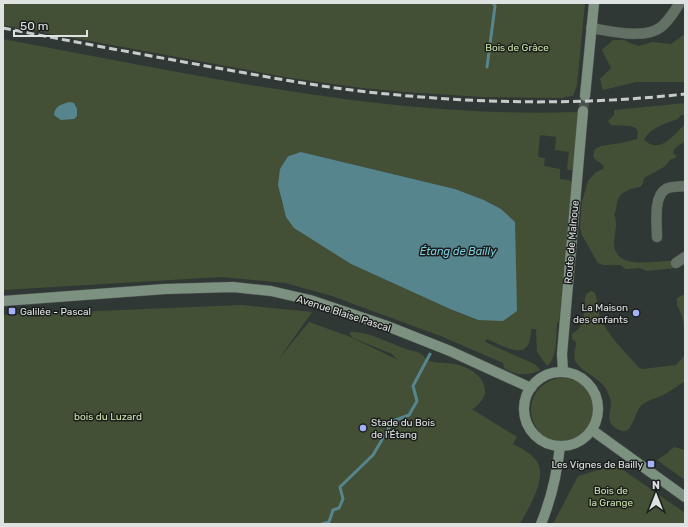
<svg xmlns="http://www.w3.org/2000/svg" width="688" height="527" font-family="Rubik,sans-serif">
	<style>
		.green { fill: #445035; fill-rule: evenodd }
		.water { fill: #57858e }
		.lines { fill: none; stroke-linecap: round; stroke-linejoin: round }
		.stream { stroke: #57858e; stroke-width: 3 }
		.secondary-tunnel { stroke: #4a524f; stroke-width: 10; stroke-dasharray: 10 5; stroke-linecap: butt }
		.street-casing { stroke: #4f5754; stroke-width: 11 }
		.secondary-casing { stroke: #4f5754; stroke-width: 11 }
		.street { stroke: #637165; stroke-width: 10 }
		.secondary { stroke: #7c917f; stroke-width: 10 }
		.rail { stroke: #c7ccca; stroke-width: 3; stroke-dasharray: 8 4; stroke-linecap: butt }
		.poi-dot { fill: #a3b2fd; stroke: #1b1e1d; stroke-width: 1.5 }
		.labels { text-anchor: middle; stroke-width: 3; stroke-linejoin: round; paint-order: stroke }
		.park-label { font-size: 10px; fill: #c8e3a9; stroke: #1b1e1d }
		.street-label { font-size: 10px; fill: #dee3e1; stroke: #1b1e1d }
		.poi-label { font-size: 10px; fill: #dee3e1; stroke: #1b1e1d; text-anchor: end }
		.water-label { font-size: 11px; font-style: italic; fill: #7ccddd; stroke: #1b1e1d }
	</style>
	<rect width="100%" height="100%" fill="#303835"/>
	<g class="green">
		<path d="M3,3H585L577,85L573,96L564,97V98L483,97L404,92L362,88L291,78L3,25Z"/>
		<path d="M685,34V82H636L603,90L600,79L611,68L602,50L613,40H624L632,44L639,46L652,42L671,44Z"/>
		<path d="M3,39C193,74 384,119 579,112L574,168L572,170H568L567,168L569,152L555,150L556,137L540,135L538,157L545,158L544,166L560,169V179L568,180L572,182L559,322H557C556,335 558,357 547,366L537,352L536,329H531C531,364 506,347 487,339L485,342L532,363L536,365L540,370C527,377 516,375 504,368L503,363L443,337L332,296L285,283L221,277L3,290ZM301,152L455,189L484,200L501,209L477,320L450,309L351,264L283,206L281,200L280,169Z"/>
		<path d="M685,103V115H681L678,119C667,123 649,128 644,140C661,155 674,134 685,124V141L674,149L673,154L676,155V158L671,159L664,167L644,178L643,184L640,187C632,188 619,192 617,202C616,207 617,209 614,214C618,224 615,231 614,241C613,272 653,260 672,261L677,265L676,268L647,271L640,268L626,269L620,265H604L598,263L582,235L580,228L582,202L588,181L595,173L604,168L603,165L595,159L593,156L595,149L601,146L621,143L637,139L638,132L636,128L630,126L611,125L608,121L614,115V110Z"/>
		<path d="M591,291L595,293C598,301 597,309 600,317C609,338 625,351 639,368L643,369L676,365L685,355V381C677,386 669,392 661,396C654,399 644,401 640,407C636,412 632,429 626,431C621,432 615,428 612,425C607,418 611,411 611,404C611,399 608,393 606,389C599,377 578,370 575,360C573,354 576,348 576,342L572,339V334C589,324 582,310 586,294Z"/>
		<path d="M683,295H685V334L682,316L677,305V298Z"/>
		<path d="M241,305L312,312L278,360L309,322L348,336L398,360L392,354L353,338L350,334L351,332C371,332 388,343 406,349C411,351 418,351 421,354C425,356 425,360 430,361C439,364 449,362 458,365C471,368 486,378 485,393C484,399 477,407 472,409L517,437L513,444C520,448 529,452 534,458C551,474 528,508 520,524H3V315Z"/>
		<circle cx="563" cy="410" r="32"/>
		<path d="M674,447L685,450V480L657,460L669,452V451Z"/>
		<path d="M616,465L685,513V524H553L578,476Z"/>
	</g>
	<g class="water">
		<path d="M69,102L74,103L77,109V116L74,119L61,120L54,115C55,106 60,105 69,102Z"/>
		<path d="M301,152L455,189L484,200L501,209L515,222L517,311L503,321L478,320L450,309L351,264L294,228L286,217L278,185L280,169L287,158L289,156Z"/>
	</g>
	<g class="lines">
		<g class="stream">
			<path d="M487,67L495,6L493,3"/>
			<path d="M322,524L329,522L333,510L339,508L343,499L340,487L373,455L393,421L409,415L417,401L413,386L430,354"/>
		</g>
		<path class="secondary-tunnel" d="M583,111L585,96"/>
		<g class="street-casing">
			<g id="street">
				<path d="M591,28C610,31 645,40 661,27C669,21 674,11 680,3"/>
				<path d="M657,237C657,224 653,196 666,189C671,186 679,187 685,186"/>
				<path d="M676,263L685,257"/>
			</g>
		</g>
		<g class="secondary-casing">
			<g id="secondary">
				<path d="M585,96L594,3"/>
				<path d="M3,301L165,289L233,287L271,291L310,300L387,326L450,351L531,388"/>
				<path d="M563,372L562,354L583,111"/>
				<circle cx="561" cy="409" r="37"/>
				<path d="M592,430L685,497"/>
				<path d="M541,524C552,497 557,475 560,446"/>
			</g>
		</g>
		<use href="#street" class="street"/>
		<use href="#secondary" class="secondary"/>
		<path class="rail" d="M3,28C74,42 146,55 217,68C274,78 331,89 388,94C488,104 585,105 685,94"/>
	</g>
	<g class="poi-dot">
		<rect x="8" y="307" width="8" height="8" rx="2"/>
		<circle cx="636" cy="313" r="4"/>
		<circle cx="363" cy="428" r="4"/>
		<rect x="647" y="460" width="8" height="8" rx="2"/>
	</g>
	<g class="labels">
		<g class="park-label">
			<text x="517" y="51">Bois de Grâce</text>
			<text x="108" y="420">bois du Luzard</text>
			<text x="611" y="494">Bois de<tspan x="611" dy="12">la Grange</tspan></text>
		</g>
		<g class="street-label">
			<text transform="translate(571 242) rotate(-85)" y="4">Route de Malnoue</text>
			<text transform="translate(344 313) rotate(18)" y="4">Avenue Blaise Pascal</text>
		</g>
		<g class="poi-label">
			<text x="628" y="311">La Maison<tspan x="628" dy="12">des enfants</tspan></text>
			<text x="20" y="315" text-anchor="start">Galilée - Pascal</text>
			<text x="371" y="426" text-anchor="start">Stade du Bois<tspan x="371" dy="12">de l'Étang</tspan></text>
			<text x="643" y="468">Les Vignes de Bailly</text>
		</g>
		<g class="water-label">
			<text x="458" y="255">Étang de Bailly</text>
		</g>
	</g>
	<rect width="688" height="527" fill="none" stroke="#dee3e1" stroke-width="8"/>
	<g transform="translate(656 495)" stroke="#1b1e1d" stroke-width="3" paint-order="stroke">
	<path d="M0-3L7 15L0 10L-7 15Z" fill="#dee3e1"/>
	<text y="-6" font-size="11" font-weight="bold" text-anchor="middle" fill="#dee3e1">N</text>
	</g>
	<path d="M14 30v6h73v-6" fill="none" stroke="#dee3e1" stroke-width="2"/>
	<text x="20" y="30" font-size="12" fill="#dee3e1" stroke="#1b1e1d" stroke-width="3" paint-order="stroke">50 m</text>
</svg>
